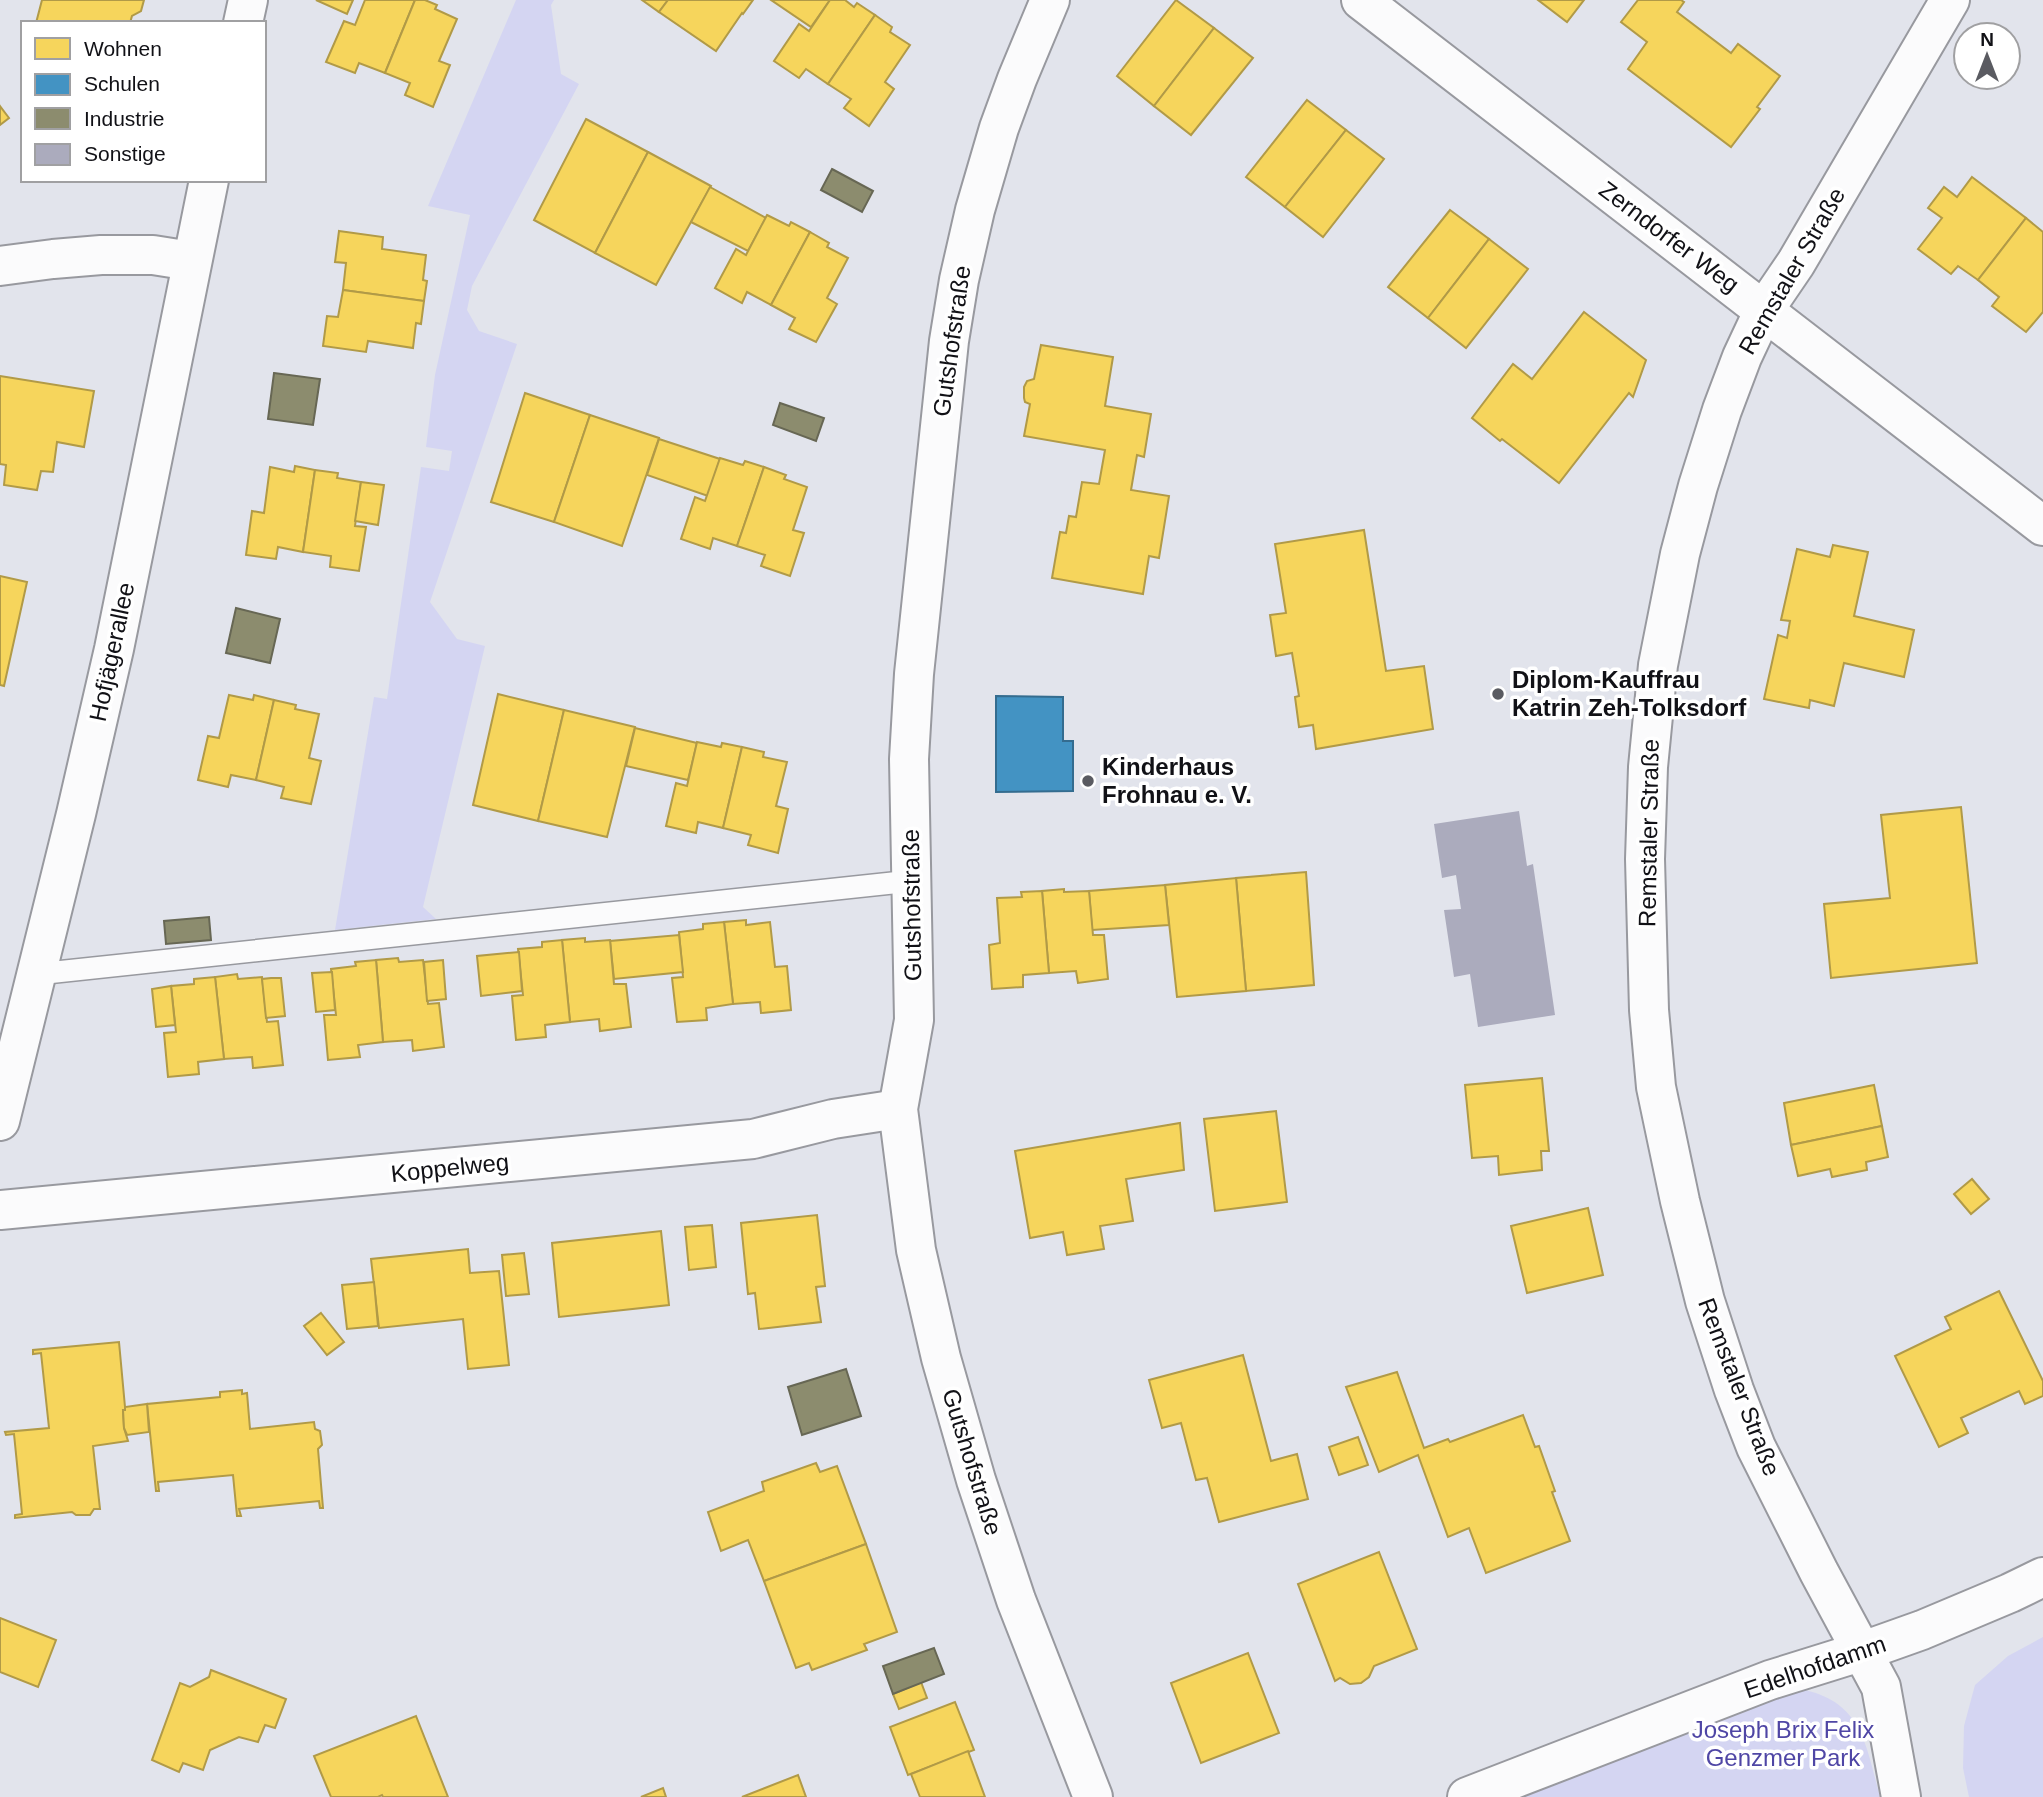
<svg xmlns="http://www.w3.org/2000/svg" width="2043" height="1797" font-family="Arial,sans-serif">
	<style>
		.green { fill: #d4d5f2 }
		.homes { fill: #f6d55c; stroke: #b19a47; stroke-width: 2 }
		.schools { fill: #4393c3; stroke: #346c8f; stroke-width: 2 }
		.industry { fill: #8c8c6e; stroke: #676754; stroke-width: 2 }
		.building { fill: #ababbd }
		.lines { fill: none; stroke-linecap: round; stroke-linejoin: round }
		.lane-casing { stroke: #98999f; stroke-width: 24 }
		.street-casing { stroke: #98999f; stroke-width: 42 }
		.lane { stroke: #fbfbfc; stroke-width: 21 }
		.street { stroke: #fbfbfc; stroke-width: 38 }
		.poi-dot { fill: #5a5b61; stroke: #fff; stroke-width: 2.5 }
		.labels { text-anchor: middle; stroke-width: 7; stroke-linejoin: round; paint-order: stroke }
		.street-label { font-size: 24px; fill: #111116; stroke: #fff }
		.poi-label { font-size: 24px; font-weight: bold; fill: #111116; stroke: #fff; text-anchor: start }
		.park-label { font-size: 24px; fill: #4f46a5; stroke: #fff }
	</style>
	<rect width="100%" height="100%" fill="#e2e4ec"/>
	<g class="green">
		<path d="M516,0H554L551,5L561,74L579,84L472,286L467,310L479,331L517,344L430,602L457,639L485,646L423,907L436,919L335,930L374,697L387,699L421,467L449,471L452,451L426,447L435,375L470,215L428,206Z"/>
		<path d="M2043,1637V1797H1969L1963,1768L1964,1726L1975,1685L2008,1656Z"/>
		<path d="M1796,1688C1862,1700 1865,1741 1880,1797H1495Z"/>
	</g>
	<g class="homes">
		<path d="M42,0H144L141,11L132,16L130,23H36Z"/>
		<path d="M316,0H353L347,14Z"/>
		<path d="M365,0H415L385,73L359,63L355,73L326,62L344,21L355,25Z"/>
		<path d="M415,0H425L437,5L435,9L457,19L439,61L450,65L433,107L405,95L410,83L385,73Z"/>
		<path d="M642,0H668L659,12Z"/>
		<path d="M668,0H753L743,14L742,13L716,51L659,12Z"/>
		<path d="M771,0H830L811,27Z"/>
		<path d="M830,0H845L854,7L857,3L875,15L828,84L806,69L799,78L774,61L799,24L809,31Z"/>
		<path d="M1176,0L1214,28L1154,106L1117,76Z"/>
		<path d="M1538,0H1584L1567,22Z"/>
		<path d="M1638,0H1681L1684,2L1677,12L1731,53L1738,44L1780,76L1757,107L1760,109L1731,147L1628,69L1647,42L1621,22Z"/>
		<path d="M875,15L892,27L890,32L910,45L885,82L894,89L869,126L844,108L851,99L828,84Z"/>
		<path d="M1214,28L1253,58L1191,135L1154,106Z"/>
		<path d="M1307,100L1346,130L1285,207L1246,177Z"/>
		<path d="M0,106L9,118L0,125Z"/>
		<path d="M586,119L648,152L595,253L534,220Z"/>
		<path d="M1346,130L1384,159L1323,237L1285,207Z"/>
		<path d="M648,152L711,186L656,285L595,253Z"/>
		<path d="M1972,177L2026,218L1978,280L1958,266L1951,274L1918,249L1942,218L1928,208L1944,187L1957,197Z"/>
		<path d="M710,187L766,218L748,251L691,222Z"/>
		<path d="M1450,210L1489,239L1428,318L1388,287Z"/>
		<path d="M767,215L789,226L791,222L810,232L771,305L747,292L742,303L715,288L736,249L746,255Z"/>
		<path d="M2026,218L2043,232V312L2026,332L1992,306L1999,297L1978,280Z"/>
		<path d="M339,231L383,237L382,249L426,255L423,280L427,281L424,301L343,290L346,263L335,262Z"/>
		<path d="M810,232L829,243L827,247L848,258L827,298L837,304L816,342L789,329L795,318L771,305Z"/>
		<path d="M1489,239L1528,269L1466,348L1428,318Z"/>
		<path d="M343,290L424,301L421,324L416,323L413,348L368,341L366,352L323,346L327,316L338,317Z"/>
		<path d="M1584,312L1646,360L1633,397L1629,393L1559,483L1502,439L1500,441L1472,418L1513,364L1532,379Z"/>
		<path d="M1041,345L1113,357L1105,406L1151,414L1144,457L1137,455L1131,490L1169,496L1159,558L1149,556L1143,594L1052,578L1060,532L1066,533L1069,516L1076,517L1082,482L1099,484L1105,450L1024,436L1030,404L1025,402L1024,398V387L1027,381L1034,379Z"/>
		<path d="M0,376L94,391L84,447L57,442L53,472L41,471L37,490L4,485L6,465L0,464Z"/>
		<path d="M525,393L590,415L554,522L491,502Z"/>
		<path d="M590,415L659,438L622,546L554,522Z"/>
		<path d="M659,439L720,459L708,496L647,475Z"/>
		<path d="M720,458L743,465L745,461L764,467L737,546L713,538L710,549L681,539L695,497L705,501Z"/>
		<path d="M295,466L315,470L303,552L278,547L276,559L246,555L252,511L264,513L270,467L294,472Z"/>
		<path d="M764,467L786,475L784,479L807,487L793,530L804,533L790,576L761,566L765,555L737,546Z"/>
		<path d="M315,470L338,473L337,478L361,482L355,526L366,527L359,571L330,567L331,556L303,552Z"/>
		<path d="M361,482L384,485L378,525L355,521Z"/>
		<path d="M1364,530L1386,671L1424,666L1433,729L1316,749L1313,725L1299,727L1295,697L1299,696L1292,653L1276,656L1270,615L1286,613L1275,544Z"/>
		<path d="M1833,545L1868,552L1854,616L1914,630L1904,677L1844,663L1834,706L1810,700L1809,708L1764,699L1778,635L1787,638L1790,621L1781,620L1797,549L1830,557Z"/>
		<path d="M0,576L27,582L4,686L0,685Z"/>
		<path d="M498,694L564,710L538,821L473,805Z"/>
		<path d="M229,695L253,700L254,695L274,700L256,780L231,775L228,787L198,780L208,736L219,738Z"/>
		<path d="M274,700L296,705L295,709L319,714L309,758L321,761L311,804L281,798L284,787L256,780Z"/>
		<path d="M564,710L635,727L607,837L538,821Z"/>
		<path d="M635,728L697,743L688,780L626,766Z"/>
		<path d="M697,742L721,747L722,743L742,747L723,828L698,822L696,833L666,826L676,783L687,786Z"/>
		<path d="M742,747L764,752L763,757L787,762L776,806L788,809L778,853L748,845L751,835L723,828Z"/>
		<path d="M1961,807L1977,963L1831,978L1824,904L1890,898L1881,815Z"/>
		<path d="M1306,872L1314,985L1246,991L1236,878Z"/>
		<path d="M1236,878L1246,991L1177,997L1165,885Z"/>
		<path d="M1165,885L1169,925L1092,930L1089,891Z"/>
		<path d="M1064,889V892L1089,891L1093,935H1104L1108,979L1078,983L1076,971L1049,973L1042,891Z"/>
		<path d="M1042,891L1049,973L1023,975V987L992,989L989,945L1000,943L997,898L1022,897L1021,892Z"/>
		<path d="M746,920V925L770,922L775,967L787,966L791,1010L761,1013L760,1002L733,1004L724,922Z"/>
		<path d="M724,922L733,1004L706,1008L707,1020L677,1022L672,978L683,977L679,932L703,929V924Z"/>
		<path d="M679,935L683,972L614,979L610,941Z"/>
		<path d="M585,938V942L610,940L614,984H626L631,1027L600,1031L599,1019L570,1022L562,940Z"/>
		<path d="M562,940L570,1022L545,1025L546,1037L516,1040L512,996L523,995L518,949L542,947V942Z"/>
		<path d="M519,952L522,991L481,996L477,956Z"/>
		<path d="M398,958L399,962L423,960L428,1004L439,1003L444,1047L413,1051L412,1040L383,1042L376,960Z"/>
		<path d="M376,960L383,1042L358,1045L360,1057L328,1060L324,1015H336L331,969L356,966L355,962Z"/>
		<path d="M443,960L446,999L427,1001L424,962Z"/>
		<path d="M332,972L335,1010L316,1012L312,973Z"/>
		<path d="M237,974L238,979L262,977L267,1022L278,1021L283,1065L253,1068L252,1057L224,1059L215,977Z"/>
		<path d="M215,977L224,1059L198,1062L199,1074L168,1077L164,1033L176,1032L171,986L194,984V979Z"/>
		<path d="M271,978H281L285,1016L266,1018L262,979Z"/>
		<path d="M171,986L175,1025L156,1027L152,989Z"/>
		<path d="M1542,1078L1549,1151H1541L1542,1170L1499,1175L1498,1156L1472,1158L1465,1085Z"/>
		<path d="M1874,1085L1882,1126L1791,1145L1784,1103Z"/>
		<path d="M1276,1111L1287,1202L1215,1211L1204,1119Z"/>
		<path d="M1180,1123L1184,1170L1126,1179L1133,1221L1100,1226L1104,1249L1067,1255L1063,1232L1030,1238L1015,1151Z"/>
		<path d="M1882,1126L1888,1157L1866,1162L1867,1170L1832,1177L1830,1169L1798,1176L1791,1145Z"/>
		<path d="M1972,1179L1989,1199L1971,1214L1954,1194Z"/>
		<path d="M1588,1208L1603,1275L1527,1293L1511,1226Z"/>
		<path d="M817,1215L825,1286L816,1287L821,1322L759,1329L755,1293L748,1294L741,1223Z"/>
		<path d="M712,1225L716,1267L689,1270L685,1227Z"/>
		<path d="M661,1231L669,1305L559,1317L552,1243Z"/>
		<path d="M468,1249L470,1273L499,1271L509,1365L468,1369L463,1319L379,1328L371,1259Z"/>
		<path d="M524,1253L529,1294L506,1296L502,1255Z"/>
		<path d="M374,1282L378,1326L347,1329L342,1285Z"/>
		<path d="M1999,1291L2043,1381V1396L2025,1404L2019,1391L1961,1418L1968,1433L1939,1447L1895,1356L1951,1329L1945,1317Z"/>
		<path d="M321,1313L344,1342L327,1355L304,1326Z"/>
		<path d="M119,1342L125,1407V1410H123L124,1428L128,1441L93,1446L100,1509H94L90,1515H76L72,1512L15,1518V1515L22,1514L14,1434L6,1435L5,1432L49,1428L41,1353L33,1354V1350Z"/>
		<path d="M1243,1355L1271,1461L1297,1454L1308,1499L1219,1522L1207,1478L1196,1480L1181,1423L1162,1428L1149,1380Z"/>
		<path d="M1397,1372L1424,1448L1448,1439L1450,1442L1523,1415L1535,1447L1539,1446L1555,1491L1552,1492L1570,1541L1486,1573L1469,1528L1448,1537L1418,1455L1379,1472L1346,1387Z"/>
		<path d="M242,1390V1394L247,1393L250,1429L314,1422L315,1429L320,1431L322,1445L318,1449L323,1508H320L319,1501L239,1509L241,1516H237L233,1475L158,1482L159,1491H156L147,1404L220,1397V1392Z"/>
		<path d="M147,1404L149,1432L127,1435L124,1428L123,1410H125V1407Z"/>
		<path d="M1358,1437L1368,1465L1339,1475L1329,1447Z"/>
		<path d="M816,1463L820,1472L837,1466L866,1544L764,1581L748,1540L721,1551L708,1512L764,1491L762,1482Z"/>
		<path d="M866,1544L897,1632L864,1644L867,1650L812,1670L809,1663L796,1668L764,1581Z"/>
		<path d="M1379,1552L1417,1649L1374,1666L1369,1677L1361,1683L1350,1684L1340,1678L1335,1681L1298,1584Z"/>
		<path d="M0,1618L56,1640L38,1687L0,1672Z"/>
		<path d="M1248,1653L1279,1733L1201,1763L1171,1683Z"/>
		<path d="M211,1670L286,1699L275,1728L265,1725L258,1742L239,1737L210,1750L203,1770L183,1763L179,1772L152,1760L180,1683L190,1687L209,1677Z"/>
		<path d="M921,1682L927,1698L899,1709L893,1694Z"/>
		<path d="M955,1702L974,1750L908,1775L890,1727Z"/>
		<path d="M416,1716L448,1797H383L382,1795L378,1797H331L314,1756Z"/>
		<path d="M968,1751L985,1797H920L911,1774Z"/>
		<path d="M798,1775L806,1797H742Z"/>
		<path d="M663,1788L666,1797H641Z"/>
	</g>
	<path class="schools" d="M996,696L1063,697V741H1073V791L996,792Z"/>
	<g class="industry">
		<path d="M832,169L873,191L862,212L821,190Z"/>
		<path d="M274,373L320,379L313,425L268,419Z"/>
		<path d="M780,403L824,418L816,441L773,425Z"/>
		<path d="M236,608L280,619L270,663L226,653Z"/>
		<path d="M209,917L211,940L166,944L164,921Z"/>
		<path d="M846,1369L861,1416L802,1435L788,1387Z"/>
		<path d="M934,1648L944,1674L893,1694L883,1666Z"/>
	</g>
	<path class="building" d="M1519,811L1527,866L1533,864L1555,1015L1478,1027L1470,974L1454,977L1444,910L1461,909L1456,875L1442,878L1434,824Z"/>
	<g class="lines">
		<g class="lane-casing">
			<path id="lane" d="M37,974L911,881"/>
		</g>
		<g class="street-casing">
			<g id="street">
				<path d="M1050,0L1017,79L999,128L975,210L959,280L949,341L914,674L909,759L914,1020L898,1109L916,1250L941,1358L976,1480L1016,1600L1093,1797"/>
				<path d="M1361,0L2043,526"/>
				<path d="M243,23L248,0"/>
				<path d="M0,266L53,259L101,255H153L191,261"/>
				<path d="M0,1121L76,814L114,649L209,180"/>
				<path d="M0,1210L753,1139L833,1119L898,1109"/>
				<path d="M1467,1797L1770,1680L1863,1651L1922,1630L2010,1593L2043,1577"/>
				<path d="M1901,1797L1881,1687L1819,1572L1756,1447L1734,1390L1705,1301L1680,1201L1656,1087L1649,1010L1645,859L1648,767L1658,665L1680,554L1698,486L1722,410L1742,357L1764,310L1796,263L1950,0"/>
			</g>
		</g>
		<use href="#lane" class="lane"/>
		<use href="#street" class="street"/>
	</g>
	<g class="poi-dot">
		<circle cx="1498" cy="694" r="7"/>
		<circle cx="1088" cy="781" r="7"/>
	</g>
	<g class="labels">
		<g class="street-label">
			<text transform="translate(1669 237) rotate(37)" y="8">Zerndorfer Weg</text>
			<text transform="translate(1792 271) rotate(-60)" y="8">Remstaler Straße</text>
			<text transform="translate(952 341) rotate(-82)" y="8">Gutshofstraße</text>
			<text transform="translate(112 652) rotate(-78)" y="8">Hofjägerallee</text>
			<text transform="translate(1649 833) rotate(-89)" y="8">Remstaler Straße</text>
			<text transform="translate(912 905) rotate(-91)" y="8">Gutshofstraße</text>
			<text transform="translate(450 1168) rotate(-6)" y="8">Koppelweg</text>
			<text transform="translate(1739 1387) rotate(69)" y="8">Remstaler Straße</text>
			<text transform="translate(972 1462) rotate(73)" y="8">Gutshofstraße</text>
			<text transform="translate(1815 1667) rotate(-19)" y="8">Edelhofdamm</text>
		</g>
		<g class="poi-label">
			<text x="1512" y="688">Diplom-Kauffrau<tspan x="1512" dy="28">Katrin Zeh-Tolksdorf</tspan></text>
			<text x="1102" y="775">Kinderhaus<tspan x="1102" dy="28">Frohnau e. V.</tspan></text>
		</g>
		<g class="park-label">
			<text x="1783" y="1738">Joseph Brix Felix<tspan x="1783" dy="28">Genzmer Park</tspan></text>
		</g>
	</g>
	<rect x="21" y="21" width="245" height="161" fill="#ffffff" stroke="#a0a0a2" stroke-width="2"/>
	<rect x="35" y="38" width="35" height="21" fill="#f6d55c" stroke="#a0a0a2" stroke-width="2"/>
	<text x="84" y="56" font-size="21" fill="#111116">Wohnen</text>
	<rect x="35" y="74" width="35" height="21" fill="#4393c3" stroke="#a0a0a2" stroke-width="2"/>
	<text x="84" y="91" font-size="21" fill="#111116">Schulen</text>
	<rect x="35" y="108" width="35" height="21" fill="#8c8c6e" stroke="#a0a0a2" stroke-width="2"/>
	<text x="84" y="126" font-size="21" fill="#111116">Industrie</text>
	<rect x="35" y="144" width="35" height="21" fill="#ababbd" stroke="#a0a0a2" stroke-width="2"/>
	<text x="84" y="161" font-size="21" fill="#111116">Sonstige</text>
	<g transform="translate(1987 56)"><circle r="33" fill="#ffffff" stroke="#a0a0a2" stroke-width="2"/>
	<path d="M0-5L12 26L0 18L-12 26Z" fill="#5a5b61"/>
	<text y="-10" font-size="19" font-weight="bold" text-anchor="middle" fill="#111116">N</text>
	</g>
</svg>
